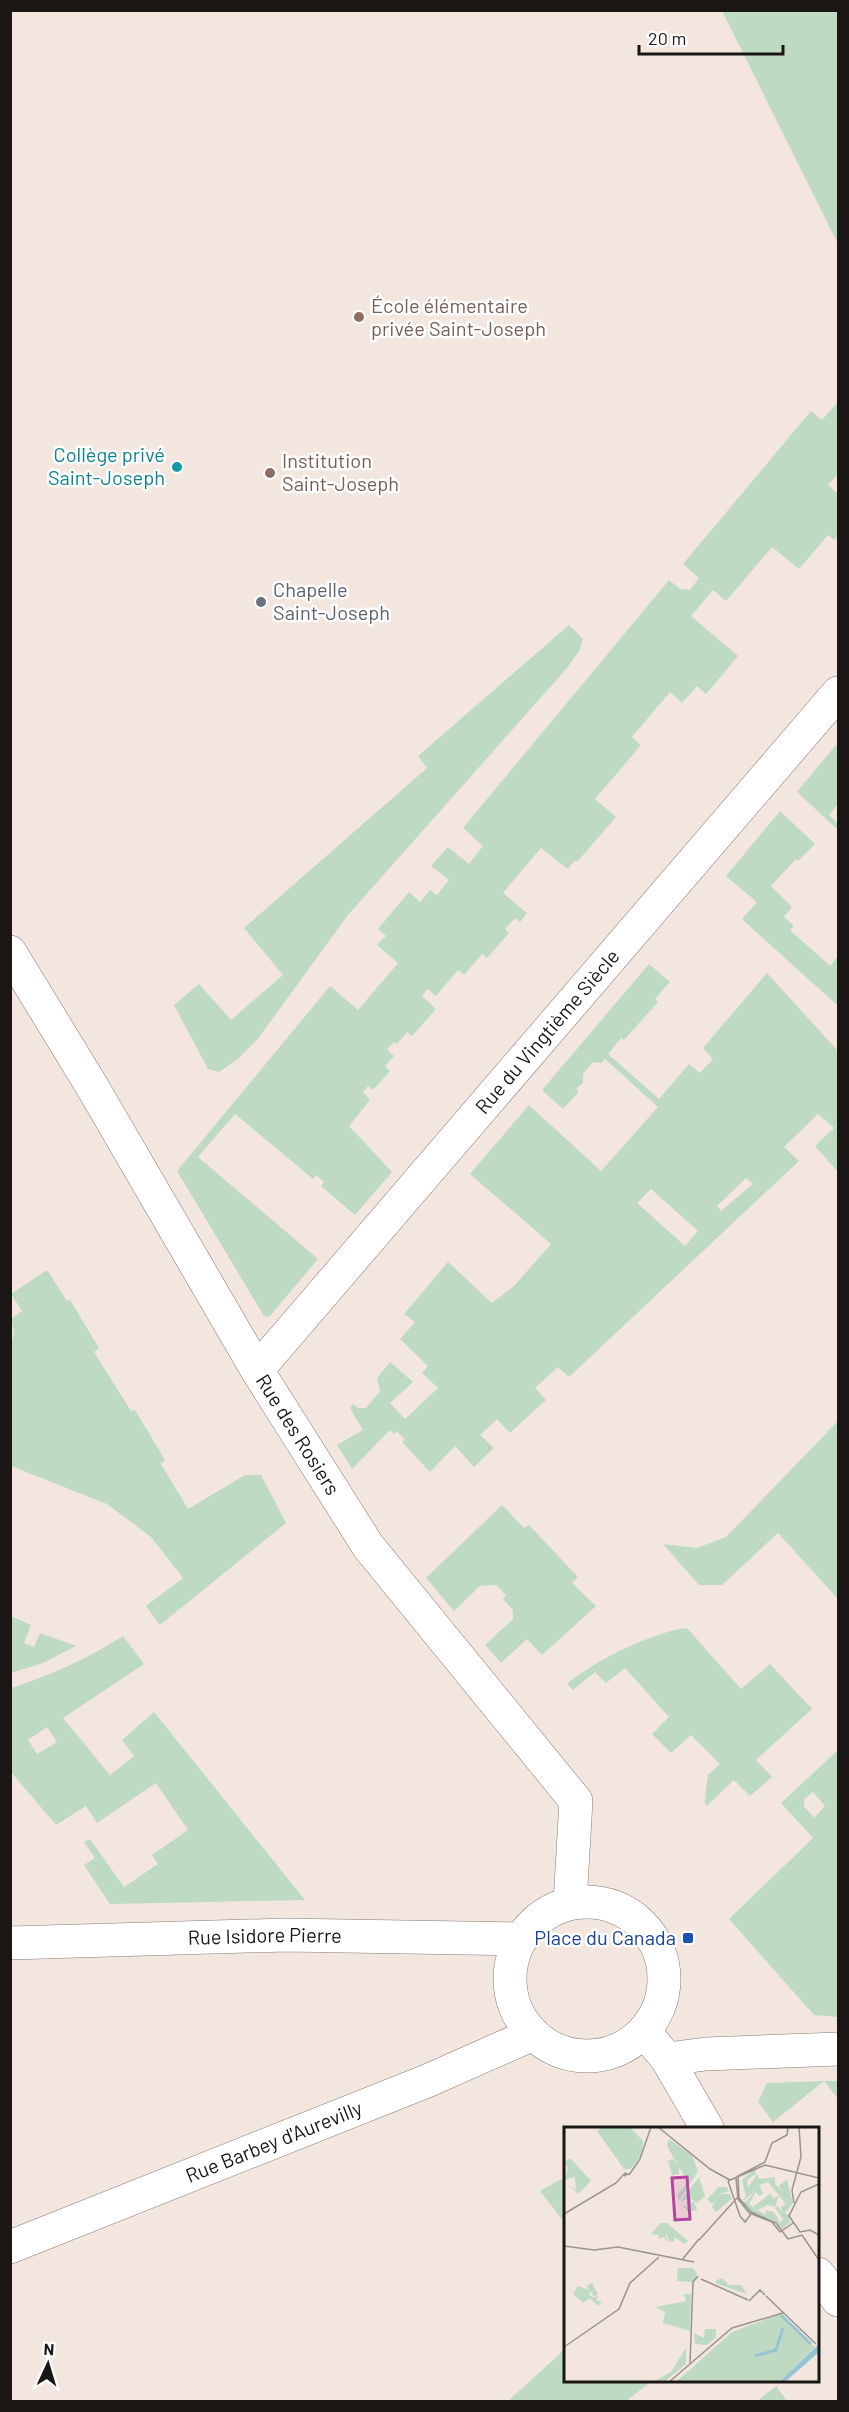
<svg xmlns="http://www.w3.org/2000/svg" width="849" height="2412" font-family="Barlow,sans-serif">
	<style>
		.green { fill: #bedac2; fill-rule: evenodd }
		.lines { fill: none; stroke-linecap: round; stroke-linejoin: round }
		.minor-casing { stroke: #857b75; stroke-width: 34 }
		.tertiary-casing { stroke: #857b75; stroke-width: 34 }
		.minor { stroke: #fff; stroke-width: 33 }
		.tertiary { stroke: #fff; stroke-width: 33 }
		.education-dot { fill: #8d6e63; stroke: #fff; stroke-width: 2 }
		.culture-dot { fill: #0f9aa8; stroke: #fff; stroke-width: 2 }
		.worship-dot { fill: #6b7280; stroke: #fff; stroke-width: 2 }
		.transit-dot { fill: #1a4fb4; stroke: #fff; stroke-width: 2 }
		.labels { text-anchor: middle; stroke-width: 5; stroke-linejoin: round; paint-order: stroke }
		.education-label { font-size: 20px; fill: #785e54; stroke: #fff; text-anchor: start }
		.culture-label { font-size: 20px; fill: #0d838f; stroke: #fff; text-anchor: end }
		.worship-label { font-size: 20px; fill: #5b616d; stroke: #fff; text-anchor: start }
		.street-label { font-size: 20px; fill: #191613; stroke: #fff }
		.transit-label { font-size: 20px; fill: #164399; stroke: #fff; text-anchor: end }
		.inset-river { fill: none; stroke: #97c4d3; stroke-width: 3 }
		.inset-road { fill: none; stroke: #9b938d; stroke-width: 1.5 }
		.view { fill: #b645a1; fill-opacity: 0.15; stroke: #b645a1; stroke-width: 3 }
		.inset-edge { fill: none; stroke: #191613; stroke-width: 3 }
	</style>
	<rect width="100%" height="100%" fill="#f2e6df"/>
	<g class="green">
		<path d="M722,11H838V245L837,242Z"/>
		<path d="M838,402V476L837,475L828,485L838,494V536L834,540L828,535L799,569L772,547L726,601L713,590L691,616L738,656L706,694L697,686L682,703L670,692L632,737L641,745L595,799L616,817L578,861H574L568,869L541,848L503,893L527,913L520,922L515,918L505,929L509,933L487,958L482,954L464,975L458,970L436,996L428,989L422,996L436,1009L412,1036L407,1032L397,1044L394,1042L387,1050L394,1056L385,1066L390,1071L373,1090L368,1086L363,1092L370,1100L349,1126L392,1172L355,1215L321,1186L324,1182L316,1175L313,1179L235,1114L198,1157L318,1259L269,1317L264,1316L177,1171L330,986L358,1010L398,963L377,945L386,936L378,929L409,892L420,902L430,890L437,895L449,880L431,866L448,847L469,864L483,846L463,828L669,580L680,589L690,590L699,578L683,564L811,411L822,420Z"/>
		<path d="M569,625L583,639L579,651L567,668L348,915L257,1040L238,1059L219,1072L208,1069L174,1005L199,984L231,1020L283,975L244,928L427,768L418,756Z"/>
		<path d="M836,745L838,747V804L829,815L838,824V830L797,792Z"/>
		<path d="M780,811L815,844L798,861L796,859L771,886L792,907L784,917L794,926L790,930L830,966L838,956V1006L742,919L757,902L726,876Z"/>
		<path d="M649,964L670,982L655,999L658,1002L624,1040L621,1038L608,1054L659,1099L689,1064L700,1073L713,1059L703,1048L767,973L838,1051V1172L815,1146L834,1128L818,1114L784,1147L799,1161L569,1377L558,1367L535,1388L546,1400L510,1433L497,1419L480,1435L494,1448L474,1467L455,1446L430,1472L402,1442L405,1440L397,1431L394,1434L390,1430L352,1469L337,1445L363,1430L350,1408L353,1404L358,1408H366L380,1391L377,1378L390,1362L413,1382L390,1403L405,1419L438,1388L422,1373L428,1366L400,1339L415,1322L404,1314L448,1262L492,1303L515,1285L551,1244L470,1174L529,1105L601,1171L658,1107L605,1059L601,1063L593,1062L583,1074V1083L577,1088L578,1093L563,1109L542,1090ZM746,1178L753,1184L721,1211L717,1206ZM651,1189L698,1231L685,1246L637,1203Z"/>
		<path d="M47,1270L67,1301L70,1300L99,1348L94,1352L131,1411L135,1410L165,1460L161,1464L188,1509L245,1475H261L286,1523L160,1625L146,1606L183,1578L151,1537L107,1504L11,1466L10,1348L14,1333L11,1319L22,1311L11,1294Z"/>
		<path d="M838,1421V1599L778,1533L722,1585H699L663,1544L697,1548L726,1537Z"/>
		<path d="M502,1505L524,1528L529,1525L578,1577L572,1583L596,1606L542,1655L527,1639L501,1663L485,1645L513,1619V1610L503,1599L506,1595L496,1585L480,1586L454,1611L426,1578Z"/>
		<path d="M11,1616L31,1625L24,1643L34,1647L40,1633L76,1646L43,1663L11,1673Z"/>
		<path d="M687,1628L741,1689L770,1664L812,1709L756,1760L772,1777L750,1796L734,1780L707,1806L704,1801L707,1798L705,1797L708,1775L720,1764L691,1735L671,1753L652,1734L669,1717L625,1668L606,1683L595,1672L573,1690L567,1684C594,1661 652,1632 687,1628Z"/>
		<path d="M123,1636L144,1664L63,1718L110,1775L134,1756L122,1740L154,1712L305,1900L110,1904L84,1865L95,1858L84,1842L90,1839L124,1887L158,1864L152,1855L188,1830L156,1783L97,1823L86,1806L56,1825L11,1772V1688C51,1675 87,1659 123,1636ZM47,1727L57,1742L37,1754L28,1740Z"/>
		<path d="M838,1750V2017L814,2015L729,1919L813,1838L781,1803ZM813,1792L825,1806L814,1818L804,1806V1799Z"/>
		<path d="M824,2081H838V2099L824,2081L773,2122L758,2102L767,2083Z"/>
		<path d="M565,2177V2223L540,2191Z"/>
		<path d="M565,2349L566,2380L652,2381L626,2401H508Z"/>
		<path d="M776,2386L787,2401H757Z"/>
	</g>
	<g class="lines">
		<g class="minor-casing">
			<g id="minor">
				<path id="s1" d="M257,1370L838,693"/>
				<path id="s2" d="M10,1943L285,1935L521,1939"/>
				<path d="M667,2059L706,2054L838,2049"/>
			</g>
		</g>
		<g class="tertiary-casing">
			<g id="tertiary">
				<path id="s3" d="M10,952L93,1088L257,1370L368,1546L576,1801L570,1903"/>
				<circle cx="587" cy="1979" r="77"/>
				<path d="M644,2031L667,2059L707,2128"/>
				<path id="s4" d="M10,2247L427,2081L533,2034"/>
				<path d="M818,2274L838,2300"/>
			</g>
		</g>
		<use href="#minor" class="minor"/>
		<use href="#tertiary" class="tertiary"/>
	</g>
	<g class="education-dot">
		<circle cx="359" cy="317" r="6"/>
		<circle cx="270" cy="473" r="6"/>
	</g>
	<circle class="culture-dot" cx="177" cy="467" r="6"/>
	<circle class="worship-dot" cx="261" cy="602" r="6"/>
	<rect class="transit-dot" x="682" y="1932" width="12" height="12" rx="3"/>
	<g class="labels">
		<g class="education-label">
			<text x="371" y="313">École élémentaire<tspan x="371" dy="23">privée Saint-Joseph</tspan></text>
			<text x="282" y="468">Institution<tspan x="282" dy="23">Saint-Joseph</tspan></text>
		</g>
		<g class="culture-label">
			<text x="165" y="462">Collège privé<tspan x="165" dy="23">Saint-Joseph</tspan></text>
		</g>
		<g class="worship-label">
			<text x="273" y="597">Chapelle<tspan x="273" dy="23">Saint-Joseph</tspan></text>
		</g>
		<g class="street-label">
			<text dy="7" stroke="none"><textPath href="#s1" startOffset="446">Rue du Vingtième Siècle</textPath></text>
			<text dy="7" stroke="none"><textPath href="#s3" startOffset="562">Rue des Rosiers</textPath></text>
			<text dy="7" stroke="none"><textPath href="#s2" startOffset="255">Rue Isidore Pierre</textPath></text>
			<text dy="7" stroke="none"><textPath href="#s4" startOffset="284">Rue Barbey d'Aurevilly</textPath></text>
		</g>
		<g class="transit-label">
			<text x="676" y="1945">Place du Canada</text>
		</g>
	</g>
	<g transform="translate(564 2127)">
		<rect width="255" height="255" fill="#f2e6df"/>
		<path d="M38,0H66L79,14L78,27L67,42H60L33,4ZM105,12L128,28L134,44L115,74L113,68L124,55L115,40V47L108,48L104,34L109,32L114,38L103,19ZM6,31L27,54L14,67L4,57L12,63L11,50L0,53L4,41L0,35ZM191,42L192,47L183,53L184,61L193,47L195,52L211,50V57L220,65L215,59L219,55L227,50L223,53L229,76L220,87H225L226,95L218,102L210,94L186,86L177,75L183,74L191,63L182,72L178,73L182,70L178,53ZM204,55L222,77L217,80L218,86L214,79L211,81L219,92L216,96L210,85L202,83V88L193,83L204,78L211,80L215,69L209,71L207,66L189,80L185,77L192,65L195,69L199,67L195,58ZM135,50L141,69L133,76L128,72L126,76L130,74L133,83L125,85L118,78L125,80L122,77L126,71L116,75ZM155,60H163L165,64L156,67H166L168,72L152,85L148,80L152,74L148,77L143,72ZM97,96H103L124,114L121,117L110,110L111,114L106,115L101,104L104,116L100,110L94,112L95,108L87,107ZM114,141H129L133,147L129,155L113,154ZM156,149L153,153L158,151L165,158H177L183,167L151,156ZM28,156L34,167L30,170L26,163L25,168L30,171L34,169L32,174H38L34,179L26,171L19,176L9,167L14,159L25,163L23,159ZM120,167H127L126,204L99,196L101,185L92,180L122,174ZM216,187L251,220L215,255H112L168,205ZM141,202H152V210L143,218L131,217L130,206L140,211ZM122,221V237L100,255H89L107,245Z" fill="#bedac2" fill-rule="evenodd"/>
		<path d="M255,217V225L221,255H215Z" fill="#97c4d3"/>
		<path class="inset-river" d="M217,188L247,217M191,229L212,223L219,201"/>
		<path class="inset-road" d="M94,0L146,42L166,53M224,0L223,8L208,16L201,35L174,49L175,71L187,85L212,96L224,112L238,108L255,133M65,48L76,32L87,0M172,51L174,72L185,86L208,95L216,105L229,96M164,54L201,38L255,51M164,54L176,89L181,95L187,87M255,57L237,65L225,89L236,105L246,103L255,108M230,76L228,63L237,30L235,0M0,87L52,56L61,46L64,47L60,49M135,113L173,71M0,119L30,123L54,120L130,135M118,133L135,112M137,152L184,173M202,169L252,217M185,174L196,163L201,168M0,220L55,182L66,156L95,130M126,236L129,155L134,149M105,255L168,201L219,186"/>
		<path class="view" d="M123,50L126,92L111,93L108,51Z"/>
		<rect width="255" height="255" class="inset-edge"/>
	</g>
	<rect width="849" height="2412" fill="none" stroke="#191613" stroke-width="24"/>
	<g transform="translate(48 2364) rotate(4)" stroke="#ffffff" stroke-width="4.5" paint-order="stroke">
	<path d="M0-4.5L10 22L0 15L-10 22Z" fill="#191613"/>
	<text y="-9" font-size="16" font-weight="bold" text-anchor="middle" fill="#191613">N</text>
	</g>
	<path d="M639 45v9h144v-9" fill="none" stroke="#191613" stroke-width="3"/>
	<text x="648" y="45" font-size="18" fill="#191613" stroke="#ffffff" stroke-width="4.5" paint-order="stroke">20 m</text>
</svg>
